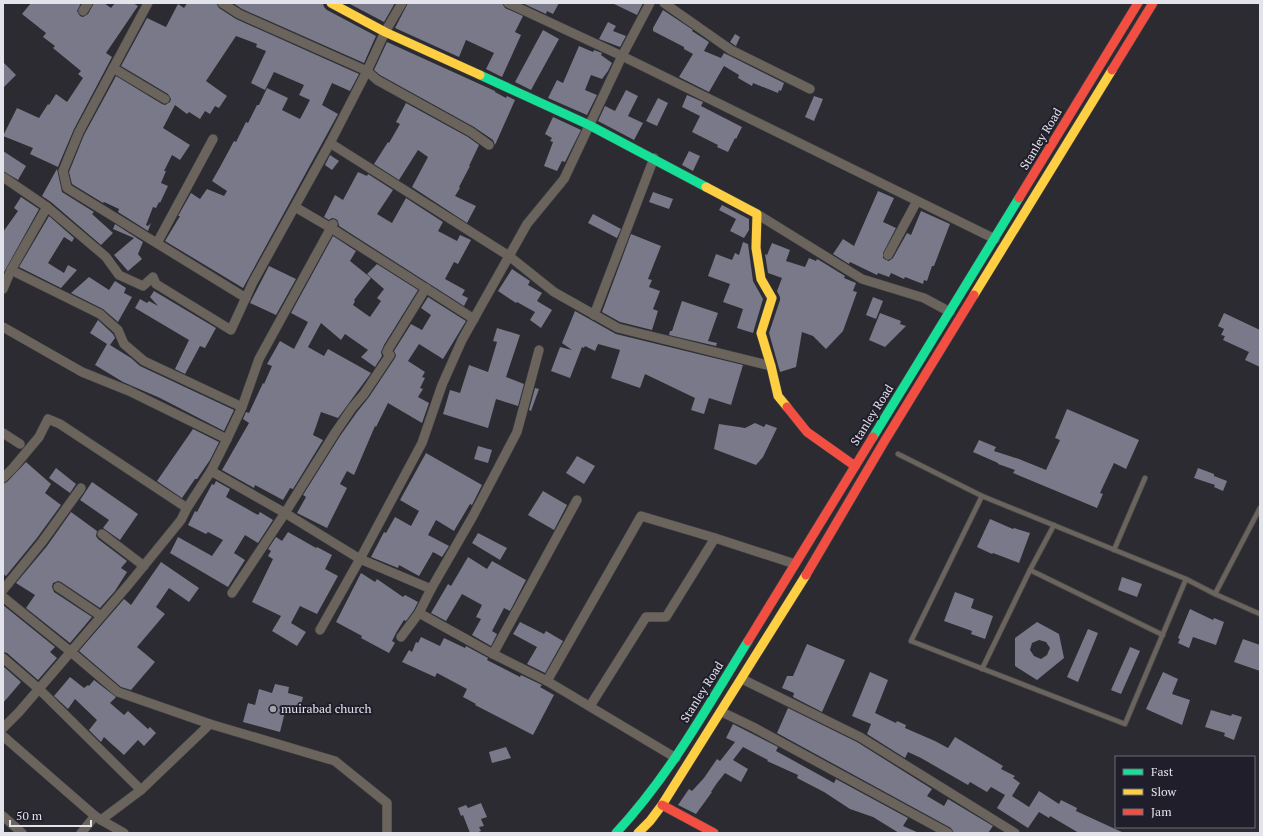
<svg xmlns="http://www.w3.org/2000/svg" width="1263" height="836" font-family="'PT Serif',serif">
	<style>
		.building { fill: #797989; fill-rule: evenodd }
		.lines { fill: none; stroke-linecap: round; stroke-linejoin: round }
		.lane-casing { stroke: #46464a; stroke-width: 6 }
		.street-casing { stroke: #46464a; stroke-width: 10 }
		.fast-casing { stroke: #46464a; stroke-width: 10 }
		.slow-casing { stroke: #46464a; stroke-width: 10 }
		.jam-casing { stroke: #46464a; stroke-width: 10 }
		.lane { stroke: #6b645d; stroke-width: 4.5 }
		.street { stroke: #6b645d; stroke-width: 9 }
		.fast { stroke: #16e098; stroke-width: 9 }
		.slow { stroke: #ffcf43; stroke-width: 9 }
		.jam { stroke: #f24e42; stroke-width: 9 }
		.poi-dot { fill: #a3a3aa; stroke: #1f1e2a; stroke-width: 1.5 }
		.labels { text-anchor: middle; stroke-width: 4; stroke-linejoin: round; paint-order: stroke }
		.street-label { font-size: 12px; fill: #e3e3eb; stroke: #1f1e2a }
		.poi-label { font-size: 12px; fill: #e3e3eb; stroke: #1f1e2a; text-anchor: start }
	</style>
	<rect width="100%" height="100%" fill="#2b2b31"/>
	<g class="building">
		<path d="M31,3H81L77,11L80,16L83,17L88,14L94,3H104L111,8L115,3H133L138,6L106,53L112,57L74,129L57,169L62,192L94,212L92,214L113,233L101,245L51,202L42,196L58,167L30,154L33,148L3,136L17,108L39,118L48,104L49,105L56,94L67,102L83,78L78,74L81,71L53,48L55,46L43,37L46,33L22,14Z"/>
		<path d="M187,3H216L219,8L236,19L359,74L350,91L332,83L322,105L338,114L243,288L165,241L180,216H178L191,193L200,199L207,189L224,196L227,191L212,181L220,167L234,141L236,142L246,122L248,123L257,105H259L267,88L288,98L282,110L300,119L310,100L299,95L304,85L274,72L265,90L251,83L266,51L256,47L257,44L236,36L206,81L227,96L219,108L215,106L210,114L205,111L200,119L189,112L187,114L175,105L163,128L190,145L180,160L172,155L164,171H166L161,183L168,186L160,203L159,202L156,208L153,207L146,225L148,226L151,223L148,231L118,212L119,209L104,202L103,203L72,184L69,172L84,135L116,76L162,104L165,105L170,102L171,99L168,94L121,66L147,18L166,27L178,4L184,8Z"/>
		<path d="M233,3H323L324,7L327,10L376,36L364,63L242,9Z"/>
		<path d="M348,3H395L384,22Z"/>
		<path d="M408,3H502L505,8L523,16L515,32L521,35L502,77L486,69L494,53L466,40L459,57L395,28Z"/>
		<path d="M522,3H559L553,14L547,11L546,14Z"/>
		<path d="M612,3H643L637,15Z"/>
		<path d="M663,10L693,30L692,31L709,42L704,51L721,58L724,53L784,83L781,91L779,90L778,93L753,83L752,86L738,78L739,75L724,66L709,92L679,77L693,54L684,49V47L653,31V28Z"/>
		<path d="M608,22L616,26L613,31L626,36L620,47L599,39Z"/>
		<path d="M543,30L559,39L531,90L515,82Z"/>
		<path d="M735,34L740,37L736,46L730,42Z"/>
		<path d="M387,42L495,91V92L506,98L507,96L515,100L495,145L493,140L474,127L380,75L374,70Z"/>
		<path d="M579,46L593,52L594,50L602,53L601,55L612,63L608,71L602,79L591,75L585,90L597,95L587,115L548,98L557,80L563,83Z"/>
		<path d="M3,62L16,75L3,88Z"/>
		<path d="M626,90L638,96L628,116L643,123L634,140L598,121L605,106L615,111Z"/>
		<path d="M687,95L703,102L701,106L742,127L736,139L735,138L728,152L717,147L718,145L692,132L700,116L682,107Z"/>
		<path d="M814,96L823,99L814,121L805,117Z"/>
		<path d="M658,98L668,103L657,126L646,121Z"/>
		<path d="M406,103L468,137L479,145L469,166H470L459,187L460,188L455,196L476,206L467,223L412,187L428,157L418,150L399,180L374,164L388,142L389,143L400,124L396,122Z"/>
		<path d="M553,117L581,130L565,162L562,161L557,171L544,166L553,142L550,141L552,138L545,134Z"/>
		<path d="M3,151L26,166L18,180L3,171Z"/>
		<path d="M689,151L700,156L693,171L682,165Z"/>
		<path d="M330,155L339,161L332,170L325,165Z"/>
		<path d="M358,172L367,176L368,174L393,190L377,214L392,223L406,198L443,222L438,231L457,241L460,235L471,240L458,264L454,262L445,279L465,290L462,295L468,298L464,306L339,226L338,221L336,219L332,218L329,220L324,217L335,195L343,200Z"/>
		<path d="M878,191L894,198L883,222L896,228L883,253V258L886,260L889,261L893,258L907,233L911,235L921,211L950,224L934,266H932L927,281L924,280L923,284L905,277L904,279L891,273L889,277L878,273L877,275L850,262L849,264L833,254L843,239L854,246Z"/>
		<path d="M653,192L673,199L669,209L649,202Z"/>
		<path d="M21,197L39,209L3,274V232L18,211L14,208Z"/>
		<path d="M722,205L749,219V230L744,238L730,231L736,219L719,210Z"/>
		<path d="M593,214L621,229L617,238L588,223Z"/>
		<path d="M49,216L74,238L72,242L64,237L48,263L64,273L68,265L77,270L61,288L19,267Z"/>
		<path d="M115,224L143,242L138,254L142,259L128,271L114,255L134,238L113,229Z"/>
		<path d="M631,234L661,246L648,279L652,280L649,287L660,291L653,309L658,311L652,330L620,322L602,312Z"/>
		<path d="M333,236L356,251L350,261L371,278L354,300L355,301L353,305L370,317L381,301L377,298L384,289L367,274L377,264L418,290L384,345L381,352L382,356L375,367L361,357L368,350L345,334L341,340L321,323L308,347L324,356L328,349L371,373L338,418L321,412L313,435L323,440L293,489L290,488L283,500L255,485L254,488L222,470L249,423L243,419L246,412L249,413L263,383L264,384L272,366L267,364L280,341L294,349L308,322L291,313Z"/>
		<path d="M743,242L748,244L753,281L763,299L753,333L737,328L743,309L723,302L730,284L708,276L716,254L732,260L735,253L739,255Z"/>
		<path d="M772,243L790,250L786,261L805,267L809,258L816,261L817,259L819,260L845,276L844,278L856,283L853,291L857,292L843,331L826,349L813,336L802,332L796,367L780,372L769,333L780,300V297L777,291L782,278L768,273L765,254L767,255Z"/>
		<path d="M269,266L296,279L276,315L250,303Z"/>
		<path d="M512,269L530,281L528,285L542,293L537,301L552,310L541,328L530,320L535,312L517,302L516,303L498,291Z"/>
		<path d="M89,277L109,290L115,281L126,288L124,293L132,297L118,322L103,309L71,293Z"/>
		<path d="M154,291L216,328L205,348L200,346L185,374L175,369L189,340L135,308L140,299L147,303L149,301L158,306L150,297Z"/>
		<path d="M428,297L466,321L443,359L419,344L408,361L425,372L422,377L425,378L420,388L423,389L418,397L429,403L422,423L388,403L376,427L375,426L354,475L347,471L340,484L347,488L327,528L297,513L306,497L303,495L340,436L357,412L369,397L395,358L396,355L394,351L411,324L422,330L431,315L421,308Z"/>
		<path d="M873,297L883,301L876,319L866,315Z"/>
		<path d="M682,301L718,313L708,341L717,343L716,346L669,335L670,331H672Z"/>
		<path d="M575,311L616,334L743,365L731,405L709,398L704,414L691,410L695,398L645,374L640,388L611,378L620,350L598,344L595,351L585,346L584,348L582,347L570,378L551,371L560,347L572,350L562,343Z"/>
		<path d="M880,313L901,321L900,324L906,326L885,347L869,340Z"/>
		<path d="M1224,313L1260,330V367L1245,360L1249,352L1223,340L1225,336L1221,335L1224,329L1218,326Z"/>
		<path d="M98,320L113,334L115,338L110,345L131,358L140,366L234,410L224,431L160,398L123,382L95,365L107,344L90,333Z"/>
		<path d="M497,328L520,335L506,377L524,384L518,406L496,399L488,428L443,414L450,390L460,393L469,365L488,372L497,342L493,341Z"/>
		<path d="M535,388L539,389L531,411L529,410Z"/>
		<path d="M1067,409L1139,440L1126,469L1114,463L1100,493L1103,494L1097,508L1013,473L1015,470L998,464V463L973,452L979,440L996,447L994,451L1019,459L1046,470L1060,440L1055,438Z"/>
		<path d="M755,423L764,427L766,424L777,428L763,457L756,465L714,449L719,424L745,428Z"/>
		<path d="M193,429L219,442L210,460L197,479H195L182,498L157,481Z"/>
		<path d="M478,446L492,450L488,463L474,459Z"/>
		<path d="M426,453L482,485L472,505L470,504L454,531L436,520L428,535L449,546L442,557L433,552L419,576L399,565L398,568L371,557L384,532L386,533L395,517L411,526L419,511L400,500Z"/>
		<path d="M577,456L595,466L584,484L566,473Z"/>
		<path d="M26,462L51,484L45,493L61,505L37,538L6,576L3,574V484L7,482Z"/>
		<path d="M56,468L76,484L70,493L49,478Z"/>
		<path d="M1198,468L1214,474V476L1227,481L1223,491L1214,487L1215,485L1194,478Z"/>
		<path d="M216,481L230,489L226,497L258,515L260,512L273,520L258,543L245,535L234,553L245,560L228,587L170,553L178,537L212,556L223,540L208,532L206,534L188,525L195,511L197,512L212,484L214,485Z"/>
		<path d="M92,482L138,514L120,540L103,528L109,520L80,500Z"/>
		<path d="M543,491L567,505L554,530L528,515Z"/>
		<path d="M71,512L97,531L96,536L98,539L127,561L121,568L127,572L115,591L100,608L61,582L58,581L53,583L52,587L54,592L92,617L70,643L26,608L35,595L16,583L47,546Z"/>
		<path d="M990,519L1013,529L1014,528L1030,533L1019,563L993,553L992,554L977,547Z"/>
		<path d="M288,532L316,548L317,547L332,555L325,569L338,576L317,614L300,606L291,623L306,632L297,646L272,631L281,616L252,602L273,559L268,556L271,551L268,549L276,537L282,541Z"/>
		<path d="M478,533L507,548L500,560L472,543Z"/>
		<path d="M468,557L487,569L492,561L526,580L510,611L504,608L492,631L497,634L491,646L472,635L481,619L476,617L482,605L462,594L446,621L431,613L448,584L451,586Z"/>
		<path d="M161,562L199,588L189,602L169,588L156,607L165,614L137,647L155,662L131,690L121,687L79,651L124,599L131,605Z"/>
		<path d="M361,573L375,582L377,579L403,597L405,595L418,602L414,610L406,621L404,620L396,633L392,641L395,643L389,653L361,638L362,636L336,622Z"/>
		<path d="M1122,577L1142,584L1137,597L1118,590Z"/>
		<path d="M955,592L974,599L971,608L993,616L985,639L971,634L972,631L944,621Z"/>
		<path d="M3,605L55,647L50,652L57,658L38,680L7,653L3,652Z"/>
		<path d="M1190,609L1213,620L1214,618L1224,622L1216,645L1193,637L1189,648L1178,643L1180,639L1178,638Z"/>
		<path d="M520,622L544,634L546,631L563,641L545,673L527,664L537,647L513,634Z"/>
		<path d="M1037,622L1059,634L1064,658L1037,680L1015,666V638ZM1039,640L1046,642L1050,648L1047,655L1041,659L1034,656L1030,650L1032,643Z"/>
		<path d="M1088,629L1098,633L1078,682L1067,677Z"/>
		<path d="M421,637L440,646L444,638L465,648L466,646L488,658L487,660L520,677L521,675L542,685L540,687L554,695L533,735L475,705L476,704L463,697L467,689L437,673L435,677L402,662L409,650L412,652L416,642L418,643Z"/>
		<path d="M1243,639L1260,645V671L1234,662Z"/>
		<path d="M807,644L845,660L822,712L793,697L794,693L782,688L787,676H793Z"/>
		<path d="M1130,647L1140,651L1121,694L1111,690Z"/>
		<path d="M3,666L21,682L3,703Z"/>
		<path d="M870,672L888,680L875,713L896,723L897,721L906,725L905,728L935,741L948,748L955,737L1003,766L1001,769L1015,776L1013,778L1020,783L1012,796L1029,807L1039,791L1059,804L1061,800L1077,808L1076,811L1124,833H1079L1050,816L1049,818L1039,812L1028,828L997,808L1005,795L991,787L987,792L970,782L968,785L921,758L908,752L905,758L867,734L871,724L852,716Z"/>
		<path d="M1163,672L1178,679L1172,694L1190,700L1182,725L1146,709Z"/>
		<path d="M70,677L84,688L88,685L89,686L94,680L116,697L110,703L124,715L128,711L148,729L150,727L156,733L144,746L138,740L124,755L104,737L101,742L89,730L97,720L75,699L68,709L54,696Z"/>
		<path d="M275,684L289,687L288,693L303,697L298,715L285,712L280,732L243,722L248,703L255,705L259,689L272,693Z"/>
		<path d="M788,708L857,742L932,789L927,796L944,806L948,799L993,826L988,833H954L951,828L777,733Z"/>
		<path d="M1211,710L1231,716L1232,714L1242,717L1234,740L1224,736L1225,733L1205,727Z"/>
		<path d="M733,724L778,747L776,751L834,783L836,779L908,818L903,826L919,833H899L873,817L850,809L824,792L797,778L798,775L767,761L768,760L743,747L733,760L748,769L741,782L725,773L717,783L711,792H712L696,814L678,805L689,789L692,791L704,778L717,759L720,761L735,742L726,738Z"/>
		<path d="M506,747L511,758L492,763L489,752Z"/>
		<path d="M481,803L487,817L481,819L484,826L479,827L481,831L476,833H470L463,815L461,816L458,808L466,805L468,808Z"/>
	</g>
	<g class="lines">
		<g class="lane-casing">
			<g id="lane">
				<path d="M898,454L982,496L1186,579L1215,594"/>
				<path d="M982,496L911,641L1125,724L1186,579"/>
				<path d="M1260,508L1215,594L1260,614"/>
				<path d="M1114,550L1145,478"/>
				<path d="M1030,570L1163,635"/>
				<path d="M982,669L1030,570L1054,525"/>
			</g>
		</g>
		<g class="street-casing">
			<g id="street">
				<path d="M148,3L79,132L63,171L67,188L246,298"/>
				<path d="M222,3L239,14L367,71L377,80L471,132L489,145"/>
				<path d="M508,3L622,56L995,239"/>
				<path d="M664,3L731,50L810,89"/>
				<path d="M83,11L88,3"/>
				<path d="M113,68L165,99"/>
				<path d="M330,143L509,256L554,292L618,328L771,366"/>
				<path d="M3,177L47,207L106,257L119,275L143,286L153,277L156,284L231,330L253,282L330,143L367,71L385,32L402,3"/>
				<path d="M295,207L331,228L474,319"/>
				<path d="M757,214L862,279L924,298L950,312"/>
				<path d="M157,243L213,139"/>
				<path d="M888,255L917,201"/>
				<path d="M11,270L100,314L118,330L124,344L144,361L242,407"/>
				<path d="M3,289L11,270L47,207"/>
				<path d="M594,315L654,158"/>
				<path d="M3,327L82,372L129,391L227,439"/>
				<path d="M3,433L20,444"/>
				<path d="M211,471L285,513L360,559L431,589"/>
				<path d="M3,478L13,468L39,437L48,419L60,424L187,508"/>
				<path d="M102,534L144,566"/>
				<path d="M58,587L101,616"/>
				<path d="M3,590L42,542L81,488"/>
				<path d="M232,593L285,513L335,433L352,408L364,394L390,355L387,352L389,348L426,288"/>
				<path d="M3,597L71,652L118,692L210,724L335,761L387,803V833"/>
				<path d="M419,613L493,654L547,681L676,758"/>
				<path d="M320,630L360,559L422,443L442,385L462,340L527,224L564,179L622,56L650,3"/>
				<path d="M401,637L419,613L431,589L473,516L517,432L539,350"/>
				<path d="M493,654L577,500"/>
				<path d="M3,658L39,689L141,790L101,820"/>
				<path d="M742,679L860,737L1015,833"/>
				<path d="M547,681L641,516L715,538"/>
				<path d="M590,706L646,617H666L715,538L795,564"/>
				<path d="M722,712L753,727L948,833"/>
				<path d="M3,728L19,712L129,584L181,520L187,508L211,471L227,439L242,407L259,359L333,224"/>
				<path d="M3,736L95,816L101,820L124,833"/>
				<path d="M141,790L210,724"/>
				<path d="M3,816L22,833"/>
				<path d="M81,833L95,816"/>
			</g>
		</g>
		<g class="fast-casing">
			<g id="fast">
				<path d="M480,75L589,125L706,187"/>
				<path d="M873,437L1019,198"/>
				<path d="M616,833C670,775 707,707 748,641"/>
			</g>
		</g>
		<g class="slow-casing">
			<g id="slow">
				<path d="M331,3L385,32L480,75"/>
				<path d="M706,187L757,214L756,248L761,279L772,298L761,333L771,366L778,396L787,407"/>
				<path d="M974,295L1112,70"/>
				<path d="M638,833L650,821L662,805L806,575"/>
			</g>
		</g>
		<g class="jam-casing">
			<g id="jam">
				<path d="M1112,70L1153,3"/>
				<path d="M1019,198L1138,3"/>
				<path d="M787,407L807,432L855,466"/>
				<path d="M806,575L884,442L974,295"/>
				<path d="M748,641L873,437"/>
				<path d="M662,805L714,833"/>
			</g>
		</g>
		<use href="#lane" class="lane"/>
		<use href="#street" class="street"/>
		<use href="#fast" class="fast"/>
		<use href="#slow" class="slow"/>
		<use href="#jam" class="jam"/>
	</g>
	<circle class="poi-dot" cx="273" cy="709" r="4"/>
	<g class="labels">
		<g class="street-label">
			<text transform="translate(1041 139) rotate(-59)" y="4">Stanley Road</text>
			<text transform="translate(872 415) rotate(-58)" y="4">Stanley Road</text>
			<text transform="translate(702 692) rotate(-58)" y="4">Stanley Road</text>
		</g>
		<g class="poi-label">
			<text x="281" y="713">muirabad church</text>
		</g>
	</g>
	<rect width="1263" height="836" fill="none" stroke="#e3e3eb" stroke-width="8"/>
	<rect x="1115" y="756" width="140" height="72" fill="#1f1e2a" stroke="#6d6d77"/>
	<rect x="1123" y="769" width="20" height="6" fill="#16e098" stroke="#6d6d77"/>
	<text x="1151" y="776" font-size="12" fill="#e3e3eb">Fast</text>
	<rect x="1123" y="789" width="20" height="6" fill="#ffcf43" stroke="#6d6d77"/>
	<text x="1151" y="796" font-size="12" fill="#e3e3eb">Slow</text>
	<rect x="1123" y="809" width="20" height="6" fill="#f24e42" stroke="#6d6d77"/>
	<text x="1151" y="816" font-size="12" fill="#e3e3eb">Jam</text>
	<path d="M10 820v6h81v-6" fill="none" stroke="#e3e3eb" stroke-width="2"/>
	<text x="16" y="820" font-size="12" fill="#e3e3eb" stroke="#1f1e2a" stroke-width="3" paint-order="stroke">50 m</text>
</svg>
